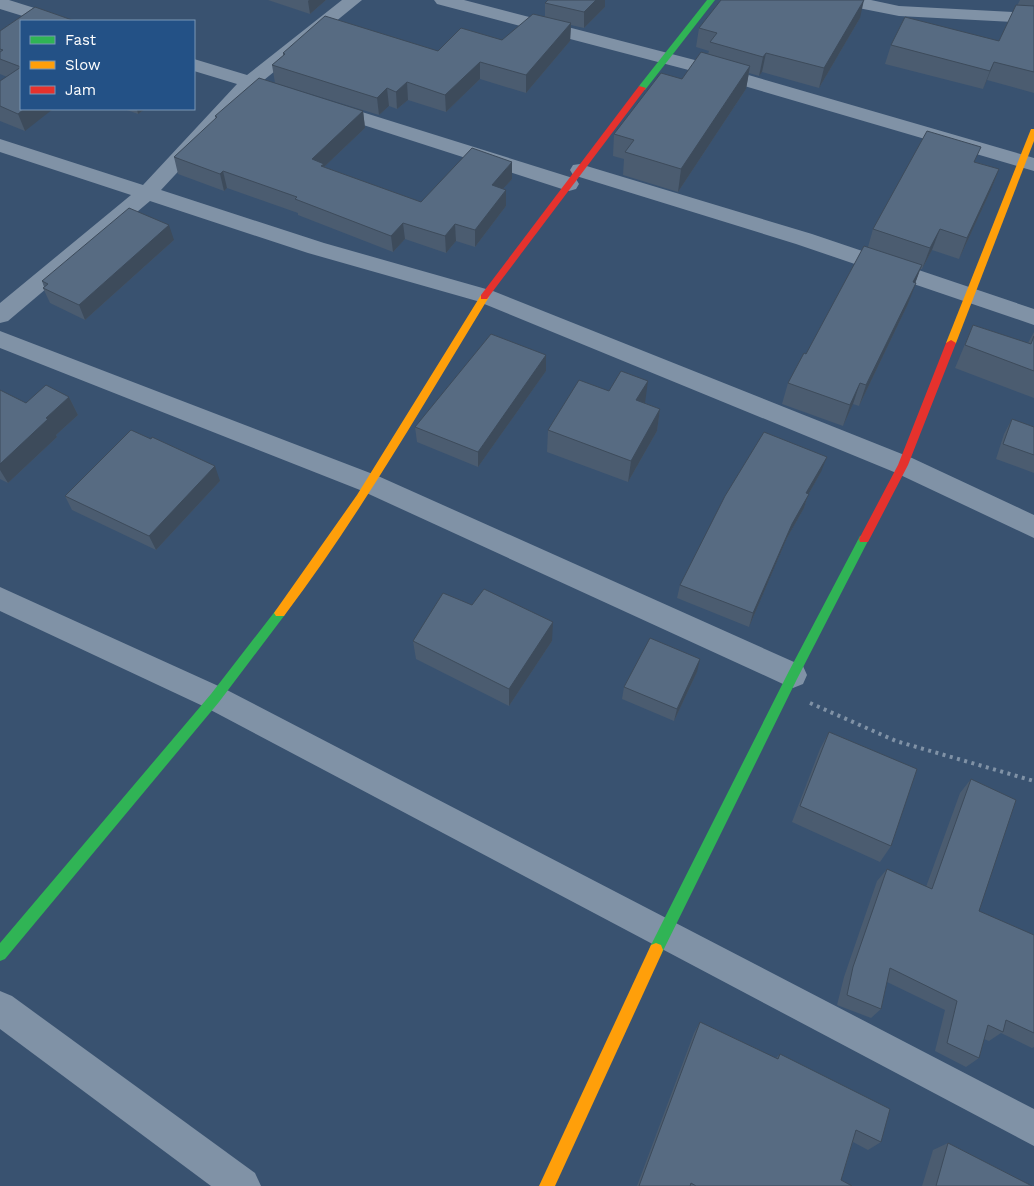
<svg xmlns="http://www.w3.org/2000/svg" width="1034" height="1186" font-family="'Work Sans',sans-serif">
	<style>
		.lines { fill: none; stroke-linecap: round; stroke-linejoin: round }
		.path { stroke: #8092a6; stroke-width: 4; stroke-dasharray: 3 4.5; stroke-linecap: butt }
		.street { fill: #8092a6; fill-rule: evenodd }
		.fast { fill: #30b455; fill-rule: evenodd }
		.slow { fill: #ff9f0a; fill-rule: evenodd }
		.jam { fill: #e5322d; fill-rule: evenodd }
		.wall { fill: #4b5c70 }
		.shaded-wall { fill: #3d4b5b }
		.building { fill: #576b82; stroke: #3d4b5b }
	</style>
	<rect width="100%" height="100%" fill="#395270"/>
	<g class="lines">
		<path class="path" d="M810,703L896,741L1034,781"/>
		<g class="street">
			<path d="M0,0H9L63,17L66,21H39L0,9Z"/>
			<path d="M342,0H362L264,80L272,83L275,87L272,91L265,93L254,90L161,190L324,243L493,291L912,458L1034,515V538L894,472L477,301L308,253L150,201L8,321L0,323V303L131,195L0,152V139L143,185L237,84L194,71V59L247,75Z"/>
			<path d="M434,0H464L714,65L1034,158V171L700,73L437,4Z"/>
			<path d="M835,0H871L899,6L1034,13V23L899,16L838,4Z"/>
			<path d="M330,102L576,179L579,184L576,189L569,191L562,189L323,112L320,108L323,104Z"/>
			<path d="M580,164L812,234L1034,309V325L796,244L573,175L570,170L573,165Z"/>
			<path d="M0,331L378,476L803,666L807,675L803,684L793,688L783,684L360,490L0,348Z"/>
			<path d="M0,587L225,689L1034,1109V1146L205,707L0,611Z"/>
			<path d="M0,991L12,996L255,1173L261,1186H211L0,1029Z"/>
		</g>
		<g class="fast">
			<path d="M707,0H715L645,90H639V86Z"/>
			<path d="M864,535L868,536L869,539L797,679L661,955L656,957L651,955L649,950L651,945L789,671L860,536Z"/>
			<path d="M280,608L284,610L286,613L284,616L219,702L5,959L0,961V943L211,694L276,610Z"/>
		</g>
		<g class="slow">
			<path d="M1031,129H1034V141L956,343L954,345H948L946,343Z"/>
			<path d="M484,294L489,297C423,405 360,515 284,616H276L274,613L276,610L357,495L481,295Z"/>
			<path d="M656,943L661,945L663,950L661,955L555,1186H539L651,945Z"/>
		</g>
		<g class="jam">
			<path d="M639,86L646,88L487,299H481V295Z"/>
			<path d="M951,340L956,343L908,465L868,542H860L859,539L898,465L946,343Z"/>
		</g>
	</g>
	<g class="wall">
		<path d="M268,0H326L310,14Z"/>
		<path d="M548,0H605V7L584,28L571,25L570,41L526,93L480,79L446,112L408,100L397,109L389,106L379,115L275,83L272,65L283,56V53L438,51L502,40L545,17V3Z"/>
		<path d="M1020,0H1034V93L987,80L983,89L885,64L891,45L999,41Z"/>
		<path d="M35,7L25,131L0,121V81L7,77L0,74V31Z"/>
		<path d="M860,18L819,88L762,72L759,76L749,73L746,89L678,192L623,175L624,159L613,156L614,134L682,79L708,54L709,51L696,47L699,28Z"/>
		<path d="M124,109H145L138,114Z"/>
		<path d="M363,111L365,128L324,167L421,202L512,179L503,189L506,206L475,247L456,241L446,253L405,239L393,252L298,215V213L227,188L224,191L178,174L174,157L216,119L215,116Z"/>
		<path d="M976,162L999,169L991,190L959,259L932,250L922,269H920L908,304L859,406L853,404L843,426L782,404L788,383L806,354L868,247L873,229Z"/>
		<path d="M174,240L85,320L50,303L43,288L44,287L42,281Z"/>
		<path d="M973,325L1028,343L1034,332V398L955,368Z"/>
		<path d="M546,355V371L478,467L417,442L415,427Z"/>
		<path d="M0,390L26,403L69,397L78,415L56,435L57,437L8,483L0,479Z"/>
		<path d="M645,403L660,409L657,431L628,482L547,452L548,430Z"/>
		<path d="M1012,419L1034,427V473L996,459L1004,434Z"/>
		<path d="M151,439L220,481L156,550L72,510L65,496Z"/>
		<path d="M821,472L808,495L804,508L787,538L749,627L677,598L680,585Z"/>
		<path d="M413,641H552L509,706L416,659Z"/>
		<path d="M697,672L674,721L622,699L624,687Z"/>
		<path d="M829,732L891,846L880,862L792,822L820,749Z"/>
		<path d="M971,779L979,911L1034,935V1047L1032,1048L1001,1033L989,1041L984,1039L979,1058L966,1067L935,1051L945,1010L887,982L881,1009L871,1018L837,1005L844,977L877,881L887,869L926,887L960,793Z"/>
		<path d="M700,1022L776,1058L780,1054L881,1142L868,1150L853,1142L841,1180L852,1186H637L694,1033Z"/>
		<path d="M948,1143L1032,1186H922L933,1150Z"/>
	</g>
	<g class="shaded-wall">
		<path d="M309,0H326L310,14L308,1Z"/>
		<path d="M596,0H605V7L584,28V12Z"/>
		<path d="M864,0L860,18L819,88L824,68Z"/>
		<path d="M571,23L570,41L526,93V75Z"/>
		<path d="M766,53L762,72L759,76L763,57Z"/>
		<path d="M480,62V79L446,112L445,95Z"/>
		<path d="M994,62L987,80L983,89L990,71Z"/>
		<path d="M750,66L746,89L678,192L681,169Z"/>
		<path d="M407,82L408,100L397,109L396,92Z"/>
		<path d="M387,88L389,106L379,115L377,98Z"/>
		<path d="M24,109H53L25,131L18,114Z"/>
		<path d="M137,109H145L138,114Z"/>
		<path d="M363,111L365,128L324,167L312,159Z"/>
		<path d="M512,162V179L492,201V185Z"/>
		<path d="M999,169L991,190L959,259L967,238Z"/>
		<path d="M223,171L227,188L224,191L220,174Z"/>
		<path d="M506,190V206L475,247V230Z"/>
		<path d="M403,223L405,239L393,252L391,236Z"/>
		<path d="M455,224L456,241L446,253L445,236Z"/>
		<path d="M169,225L174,240L85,320L79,305Z"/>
		<path d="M940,229L932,250L922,269L930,248Z"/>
		<path d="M922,265L914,286L913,282Z"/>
		<path d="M916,283L908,304L859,406L866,385Z"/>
		<path d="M546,355V371L478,467V452Z"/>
		<path d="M648,381L645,403L633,422L636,400Z"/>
		<path d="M860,383L853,404L843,426L850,405Z"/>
		<path d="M69,397L78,415L56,435L57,437L8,483L0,470V464L46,418Z"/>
		<path d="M660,409L657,431L628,482L631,461Z"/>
		<path d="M827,457L821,472L808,495L804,508L787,538L749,627L753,613L792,524L806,493Z"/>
		<path d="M215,466L220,481L156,550L149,536Z"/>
		<path d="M553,622L552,641L509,706V689Z"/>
		<path d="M700,659L697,672L674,721L677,709Z"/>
	</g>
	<g class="building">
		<path d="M548,0H596L584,12L545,3Z"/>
		<path d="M721,0H864L824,68L766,53L763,57L710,42L717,33L699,28Z"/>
		<path d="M1016,5L1034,6V72L994,62L990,71L891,45L905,17L999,41Z"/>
		<path d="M35,7L75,21H21V109H24L18,114L0,106V81L21,67L0,59V52L3,50L0,49V31Z"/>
		<path d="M533,14L571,23L526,75L480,62L445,95L407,82L396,92L387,88L377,98L272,65L285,54L283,53L325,16L438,51L461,28L502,40Z"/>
		<path d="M701,52L750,66L681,169L625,152L634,140L614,134L661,73L682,79Z"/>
		<path d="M259,78L363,111L312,159L324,164L321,166L421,202L472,148L512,162L492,185L506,190L475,230L455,224L445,236L403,223L391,236L295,199L297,197L223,171L220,174L174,157L217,117L215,116Z"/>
		<path d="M927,131L981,147L974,162L999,169L967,238L940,229L930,248L873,229Z"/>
		<path d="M129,208L169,225L79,305L43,288L48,284L42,281Z"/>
		<path d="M864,246L922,265L913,282L916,283L866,385L860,383L850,405L788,383L804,353L806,354Z"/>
		<path d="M973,325L1031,344L1034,336V371L965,345Z"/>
		<path d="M491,334L546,355L478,452L415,427Z"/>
		<path d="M621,371L648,381L636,400L660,409L631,461L548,430L579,380L609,391Z"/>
		<path d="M46,385L69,397L46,418L48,419L0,464V390L26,403Z"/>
		<path d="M1012,419L1034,427V455L1003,444Z"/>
		<path d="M131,430L151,439L152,437L215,466L149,536L65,496Z"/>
		<path d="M764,432L827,457L806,493L809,494L792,524L753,613L680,585L725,496Z"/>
		<path d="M484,589L553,622L509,689L413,641L443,593L472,605Z"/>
		<path d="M650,638L700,659L677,709L624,687Z"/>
		<path d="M829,732L917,769L891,846L800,806Z"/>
		<path d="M971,779L1016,800L979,911L1034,935V1033L1006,1020L1003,1032L988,1025L979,1058L947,1043L957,1001L890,968L881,1009L847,995L853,967L887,869L932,889Z"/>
		<path d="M700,1022L778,1059L780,1054L890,1109L881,1142L856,1130L841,1180L852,1186H696L691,1183L690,1186H639Z"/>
		<path d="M948,1143L1032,1186H936Z"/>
	</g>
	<rect x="20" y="20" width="175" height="90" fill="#235186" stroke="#7b97b6"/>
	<rect x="30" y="36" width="25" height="8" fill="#30b455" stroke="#7b97b6"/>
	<text x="65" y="45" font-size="15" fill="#ffffff">Fast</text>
	<rect x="30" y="61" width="25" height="8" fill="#ff9f0a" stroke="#7b97b6"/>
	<text x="65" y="70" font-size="15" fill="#ffffff">Slow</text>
	<rect x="30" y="86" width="25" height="8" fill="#e5322d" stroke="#7b97b6"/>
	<text x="65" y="95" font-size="15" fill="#ffffff">Jam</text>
</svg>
